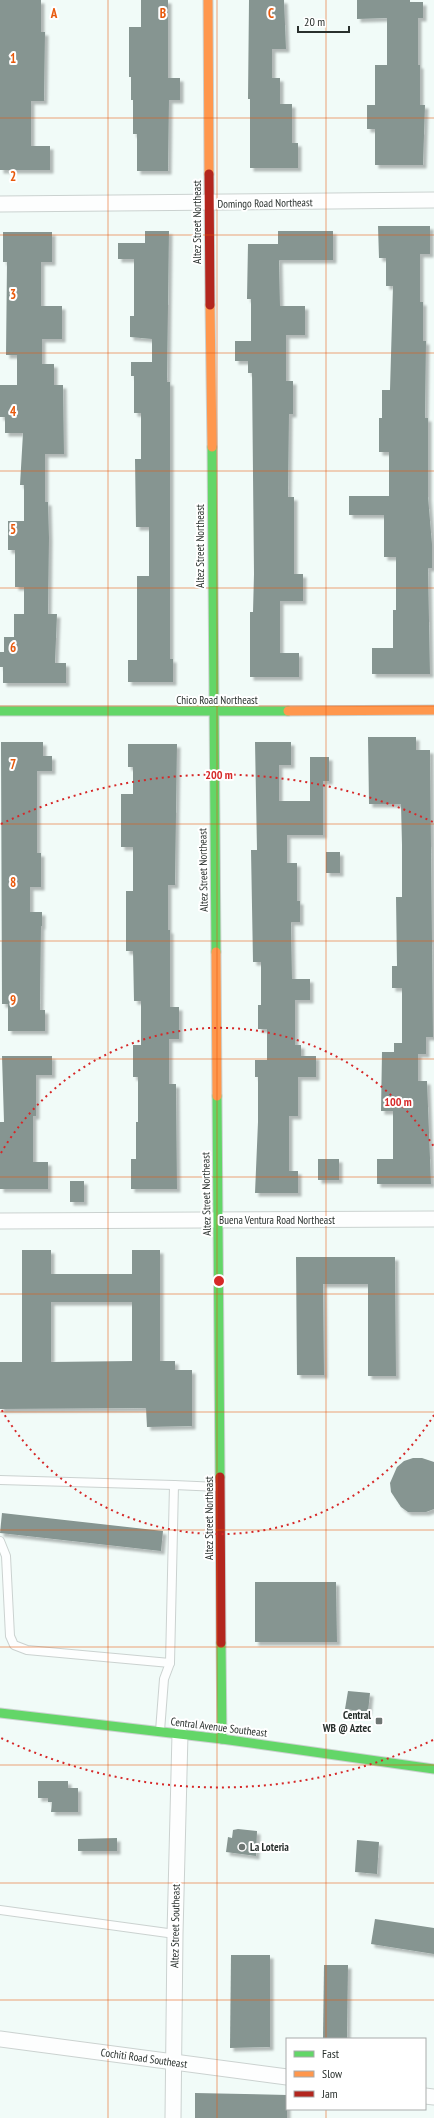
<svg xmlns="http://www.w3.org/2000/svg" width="434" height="2118" font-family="'PT Sans Narrow',sans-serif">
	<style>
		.building { fill: #869591; fill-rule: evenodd; filter: url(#shadow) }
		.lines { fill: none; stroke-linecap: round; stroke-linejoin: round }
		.lane-casing { stroke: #cbd2d0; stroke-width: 10 }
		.street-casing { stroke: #cbd2d0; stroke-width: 17 }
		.fast-casing { stroke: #cbd2d0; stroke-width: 11 }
		.slow-casing { stroke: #cbd2d0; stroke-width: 11 }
		.jam-casing { stroke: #cbd2d0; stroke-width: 11 }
		.lane { stroke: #fdfefe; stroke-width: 8 }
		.street { stroke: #fdfefe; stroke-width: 15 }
		.fast { stroke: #63d668; stroke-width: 9 }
		.slow { stroke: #ff974d; stroke-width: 9 }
		.jam { stroke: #b3261e; stroke-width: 9 }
		.grid { fill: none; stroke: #e8590c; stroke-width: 1; stroke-opacity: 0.55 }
		.ring { fill: none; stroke: #d62828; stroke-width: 2; stroke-dasharray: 2 4 }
		.poi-dot { fill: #6f7774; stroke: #fff; stroke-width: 1.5 }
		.labels { text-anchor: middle; stroke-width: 4; stroke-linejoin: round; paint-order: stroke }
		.street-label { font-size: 11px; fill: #29302d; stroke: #fff }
		.poi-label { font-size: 11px; font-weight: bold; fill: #29302d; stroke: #fff; text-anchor: end }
		.grid-label { font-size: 13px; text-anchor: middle; font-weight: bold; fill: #e8590c; stroke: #fff; stroke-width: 4; stroke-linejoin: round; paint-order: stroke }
		.centre { fill: #d62828; stroke: #fff; stroke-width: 2 }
		.ring-label { font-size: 12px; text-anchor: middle; font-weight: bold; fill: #d62828; stroke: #fff; stroke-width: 4; stroke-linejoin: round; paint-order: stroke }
	</style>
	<defs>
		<filter id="shadow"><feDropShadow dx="3.5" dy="3.5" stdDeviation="1" flood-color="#0004"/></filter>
	</defs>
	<rect width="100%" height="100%" fill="#f1fbf8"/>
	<g class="building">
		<path d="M0,0H41V32H45L44,101H31V146H50V170H0Z"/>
		<path d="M141,0H168V78H180V100H169L168,171H137V134H133V100H131V77H129V27H141Z"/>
		<path d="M249,0H284L286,49H272V78H280V104H292V143H298V168H250V99H248Z"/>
		<path d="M357,0H410V2H423V18H418V65H420V105H425L423,165H375V129H367V105H375V65H387V18L357,19Z"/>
		<path d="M378,226H430V254H420V302H423V341H426L425,418H428V497L432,544V568H428L430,674H372V648H393V610H396V557H384V515H349V496H389V452H379V418H382V390H390L393,286H386V258H379Z"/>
		<path d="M145,231H169L167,382H170V659H173V682H128V660H137V576H149V527H136L135,459H141V413H134V376H131V362H152V339L130,337V316H134V259H118V243H145Z"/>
		<path d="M278,231H333V260H279L280,306H305V335H286V381H293V414H289L288,497H294V574H303V601H280V653H299V677H250V612H253L254,574L252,373H248V361H235V341H251V299H247L248,244H278Z"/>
		<path d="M3,232H52V262H41V306H62V339H42V364H54V385H63L64,454H45V502H48L49,538L48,614H57L55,663H66V683H3V667H0V652H4V637H14V614H24V587H15V550H8V521H24V485H20L23,433H5V417H0V385H17V355H6L7,262H3Z"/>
		<path d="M368,737H416V750H430L433,1037H426V1054H418V1081H427L431,1184H377V1159H393V1111H381L382,1052H394V1043H402V988H392V966H397L396,897H402V845L401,804H369Z"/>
		<path d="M1,742H43V756H52V771H37V853H41V887H30V912H42V926H41L40,1010H45V1031H8V1004H2Z"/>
		<path d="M255,742H291V765H279V801H310V757H329V781H323V835H287V863H297V901H300V922H291L292,979H310V1000H295V1045H301V1056H316V1077H298V1116H289V1171H298V1193H255L258,1122V1077H255V1060H267V1029H258V1005H261V962H253L251,850H257Z"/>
		<path d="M128,744H177L175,885H168V930H170V1007H179V1039H169V1084H176L177,1189H131V1159H136V1122H138V1077H133V1045H141V1001H134L133,951H126V891H133V847H121V794H133V767H128Z"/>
		<rect x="326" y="852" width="14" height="21"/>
		<path d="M2,1056H52V1075H36V1116H33V1162H48V1189H0V1122H4Z"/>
		<rect x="318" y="1159" width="21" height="21"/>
		<rect x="70" y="1181" width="14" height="21"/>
		<path d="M22,1250H51V1274H132V1250H160V1361H175V1370H192V1426L147,1427L146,1408L0,1409V1362H22ZM51,1302H132V1361L51,1362Z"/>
		<path d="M296,1257H395L396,1376H368V1284H323L324,1375H297Z"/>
		<path d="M413,1458H422L434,1462V1509L426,1512H408L401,1507L391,1492L390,1483L397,1467L404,1461Z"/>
		<path d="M2,1513L163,1531L161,1551L0,1533Z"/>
		<path d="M255,1582H336L337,1642H255Z"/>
		<path d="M348,1691L370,1693L368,1712L345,1709Z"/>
		<path d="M38,1781H68V1788H78V1812H51L52,1802H48V1798H38Z"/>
		<path d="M238,1829L257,1831L256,1856L226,1852L228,1837L232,1838L233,1830Z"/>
		<path d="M117,1838V1851H78V1839Z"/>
		<path d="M357,1840L379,1842L377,1874L355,1872Z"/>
		<path d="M375,1919L434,1928V1954L371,1944Z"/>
		<path d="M231,1955H270V2047L230,2048Z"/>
		<path d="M324,1965H348L347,2039H323Z"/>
		<path d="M195,2093L287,2095V2118H195Z"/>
	</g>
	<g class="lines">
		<g class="lane-casing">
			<g id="lane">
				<path d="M0,1480L174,1485"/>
				<path d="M0,1541L6,1556L10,1636L14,1645L27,1650L170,1663"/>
				<path d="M160,1731L164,1679L170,1663L174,1485L219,1487"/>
				<path d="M0,1910L175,1934"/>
			</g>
		</g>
		<g class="street-casing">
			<g id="street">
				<path d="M0,204L434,200"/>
				<path d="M0,1221L434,1219"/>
				<path d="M0,2039L287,2077"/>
				<path d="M425,2096L434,2097"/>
				<path d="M173,2118L175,1934L180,1734"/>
			</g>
		</g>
		<g class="fast-casing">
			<g id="fast">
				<path d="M212,447L216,952"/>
				<path d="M0,711H288"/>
				<path d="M217,1096L220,1477"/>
				<path d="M221,1643L222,1739"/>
				<path d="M0,1713L222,1739L434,1769"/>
			</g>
		</g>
		<g class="slow-casing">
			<g id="slow">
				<path d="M208,0L209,174"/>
				<path d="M210,305L212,447"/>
				<path d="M288,711L434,710"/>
				<path d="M216,952L217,1096"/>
			</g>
		</g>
		<g class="jam-casing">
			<g id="jam">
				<path d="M209,174L210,305"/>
				<path d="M220,1477L221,1643"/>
			</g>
		</g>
		<use href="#lane" class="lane"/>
		<use href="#street" class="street"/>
		<use href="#fast" class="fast"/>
		<use href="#slow" class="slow"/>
		<use href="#jam" class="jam"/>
	</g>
	<path class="grid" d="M108,0V2118M217,0V2118M326,0V2039M0,118H434M0,235H434M0,353H434M0,471H434M0,588H434M0,706H434M0,824H434M0,941H434M0,1059H434M0,1177H434M0,1294H434M0,1412H434M0,1530H434M0,1647H434M0,1765H434M0,1883H434M0,2000H434M326,2109V2118"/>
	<g class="ring">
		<path d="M434 1415A253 253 0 0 1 1 1409M1 1153A253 253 0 0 1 434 1147"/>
		<path d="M433 1740A506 506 0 0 1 1 1738M1 824A506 506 0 0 1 433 822"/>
	</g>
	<g class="poi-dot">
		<rect x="375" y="1717" width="8" height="8" rx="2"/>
		<circle cx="242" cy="1847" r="4"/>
	</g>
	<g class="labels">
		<g class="street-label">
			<text transform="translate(265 203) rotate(-1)" y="4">Domingo Road Northeast</text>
			<text transform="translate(197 222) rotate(-90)" y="4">Altez Street Northeast</text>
			<text transform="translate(200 546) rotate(-90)" y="4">Altez Street Northeast</text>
			<text x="217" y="704">Chico Road Northeast</text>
			<text transform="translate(203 870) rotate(-91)" y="4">Altez Street Northeast</text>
			<text transform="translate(206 1194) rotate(-91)" y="4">Altez Street Northeast</text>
			<text x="277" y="1224">Buena Ventura Road Northeast</text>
			<text transform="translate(209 1518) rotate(-90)" y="4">Altez Street Northeast</text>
			<text transform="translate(219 1727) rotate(7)" y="4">Central Avenue Southeast</text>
			<text transform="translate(175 1926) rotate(-89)" y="4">Altez Street Southeast</text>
			<text transform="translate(144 2058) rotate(8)" y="4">Cochiti Road Southeast</text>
		</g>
		<g class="poi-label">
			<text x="371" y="1719">Central<tspan x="371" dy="13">WB @ Aztec</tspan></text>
			<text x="250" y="1851" text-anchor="start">La Loteria</text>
		</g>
	</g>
	<g class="grid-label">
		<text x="54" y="18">A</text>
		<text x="163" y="18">B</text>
		<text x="271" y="18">C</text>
		<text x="13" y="63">1</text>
		<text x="13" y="181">2</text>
		<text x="13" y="299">3</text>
		<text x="13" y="416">4</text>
		<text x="13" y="534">5</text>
		<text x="13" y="652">6</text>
		<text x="13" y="769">7</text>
		<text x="13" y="887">8</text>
		<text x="13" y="1005">9</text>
	</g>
	<circle cx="219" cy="1281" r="6" class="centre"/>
	<g class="ring-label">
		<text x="219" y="779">200 m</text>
		<text x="398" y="1106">100 m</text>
	</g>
	<rect x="286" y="2038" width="140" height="72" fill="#ffffff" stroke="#a9acab"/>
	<rect x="294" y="2051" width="20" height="6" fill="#63d668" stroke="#a9acab"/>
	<text x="322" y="2058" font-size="12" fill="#29302d">Fast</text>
	<rect x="294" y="2071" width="20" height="6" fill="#ff974d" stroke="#a9acab"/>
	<text x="322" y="2078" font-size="12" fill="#29302d">Slow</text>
	<rect x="294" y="2091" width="20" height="6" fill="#b3261e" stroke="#a9acab"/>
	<text x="322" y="2098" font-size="12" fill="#29302d">Jam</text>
	<path d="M298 26v6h51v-6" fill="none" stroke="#29302d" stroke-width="2"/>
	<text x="304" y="26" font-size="12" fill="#29302d" stroke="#ffffff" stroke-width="3" paint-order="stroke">20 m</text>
</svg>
